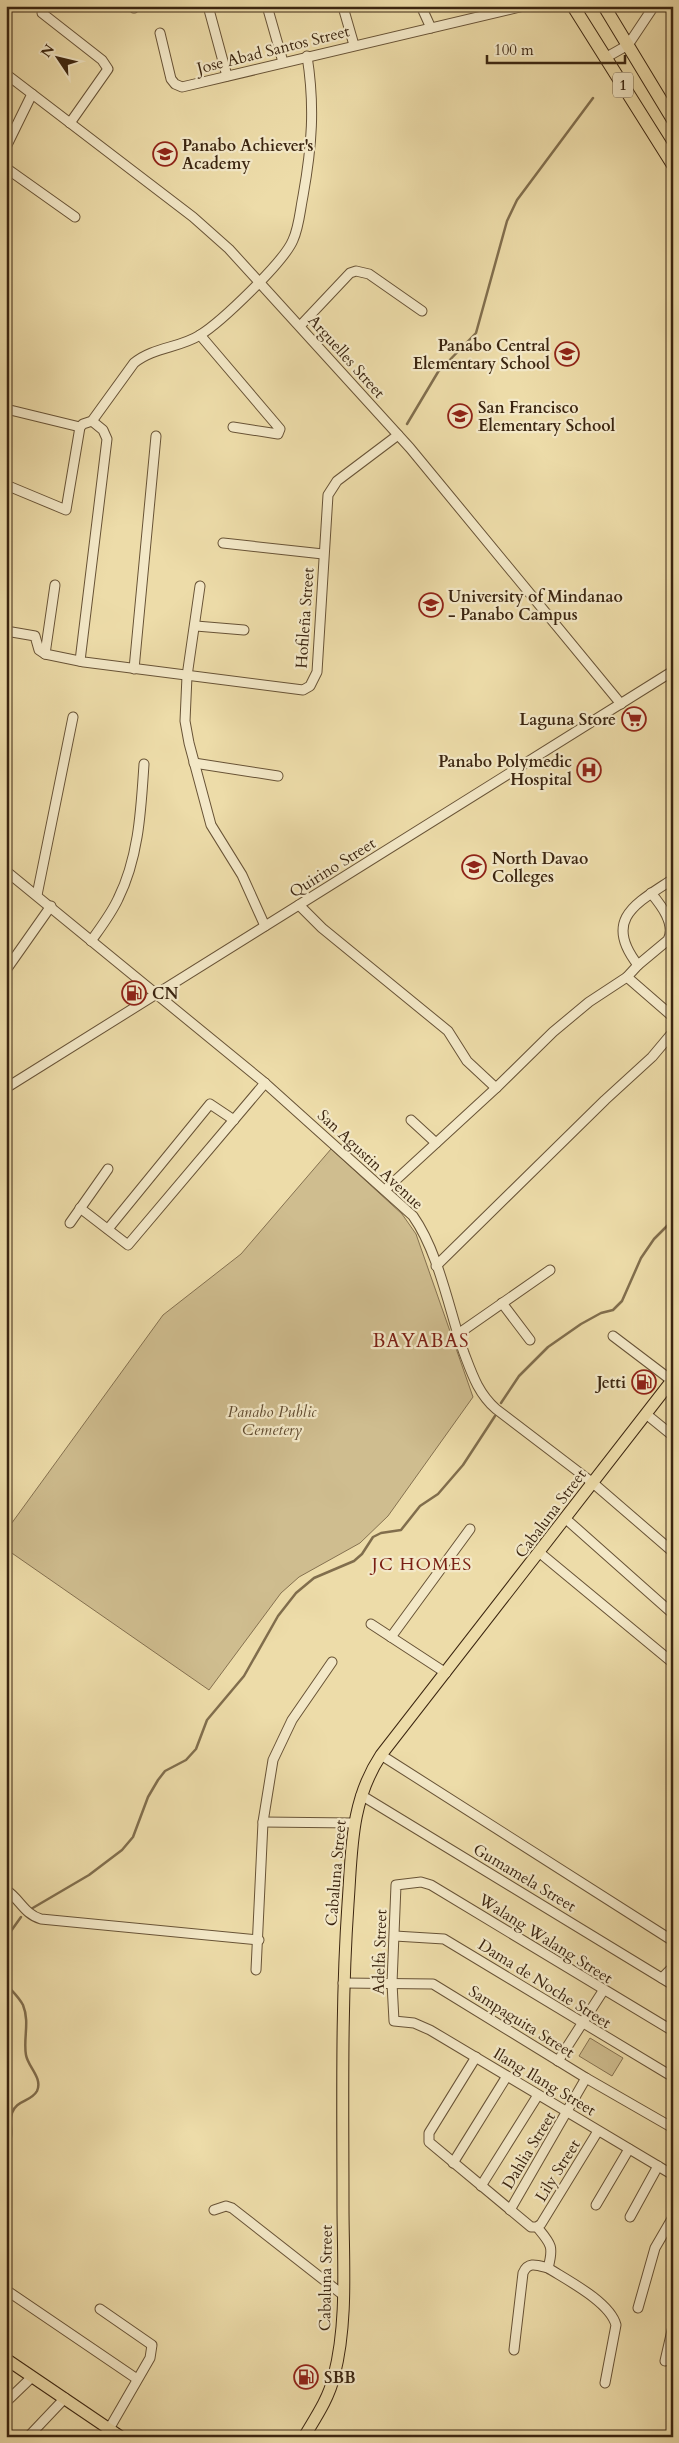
<svg xmlns="http://www.w3.org/2000/svg" width="679" height="2443" font-family="Cardo,serif">
	<style>
		.green { fill: #cfbd8f; stroke: #857150 }
		.lines { fill: none; stroke-linecap: round; stroke-linejoin: round }
		.stream { stroke: #816e4d; stroke-width: 2.5 }
		.minor-casing { stroke: #685336; stroke-width: 11 }
		.major-casing { stroke: #3b2510; stroke-width: 13 }
		.highway-casing { stroke: #3b2510; stroke-width: 14 }
		.minor { stroke: #f3e8c7; stroke-width: 9 }
		.major { stroke: #eddca9; stroke-width: 11 }
		.highway { stroke: #eddca9; stroke-width: 12 }
		.labels { text-anchor: middle; stroke-width: 4.5; stroke-linejoin: round; paint-order: stroke }
		.shield { fill: #f3e8c7; stroke: #726047; stroke-width: 1 }
		.shield-label { font-size: 15px; font-weight: bold; fill: #3b2510 }
		.street-label { font-size: 16px; fill: #3b2510; stroke: #f3e8c7 }
		.poi-label { font-size: 16px; font-weight: bold; fill: #3b2510; stroke: #f3e8c7; text-anchor: start }
		.park-label { font-size: 16px; font-style: italic; fill: #604b30; stroke: #f3e8c7 }
		.neighbourhood-label { font-size: 18px; letter-spacing: 1px; fill: #7a1f14; stroke: #f3e8c7 }
		.quarter-label { font-size: 19px; letter-spacing: 1px; fill: #7a1f14; stroke: #f3e8c7 }
	</style>
	<rect width="100%" height="100%" fill="#eddca9"/>
	<filter id="stains"><feTurbulence type="fractalNoise" baseFrequency=".004" numOctaves="4"/><feColorMatrix values="0 0 0 0 .2 0 0 0 0 .09 0 0 0 0 .02 0 0 0 .5 -.17"/></filter>
	<radialGradient id="worn" r=".72"><stop offset=".6" stop-color="#630" stop-opacity="0"/><stop offset="1" stop-color="#630" stop-opacity=".3"/></radialGradient>
	<g class="green">
		<path d="M331,1149L402,1214L416,1234L473,1397L388,1516L360,1543L299,1577L281,1593L209,1690L6,1549V1531L163,1315L241,1254Z"/>
		<path d="M590,2038L623,2058L612,2076L579,2056Z"/>
	</g>
	<g class="lines">
		<g class="stream">
			<path d="M407,424L438,372L476,333L507,221L517,200L593,98"/>
			<path d="M501,1403L519,1376L548,1347L581,1324L601,1313L613,1310L622,1301L641,1258L654,1239L673,1220"/>
			<path d="M31,1909L89,1875L122,1850L133,1837L148,1797L158,1780L165,1771L186,1760L196,1749L207,1720L244,1676L278,1616L296,1593L314,1578L354,1561L362,1554L373,1537L381,1533L401,1530L420,1506L438,1494L463,1465L495,1416"/>
			<path d="M6,1938L21,1917"/>
			<path d="M6,1984C12,1991 19,1997 23,2005C30,2022 23,2039 26,2055C28,2067 43,2078 37,2091C31,2102 16,2100 12,2113C8,2124 16,2137 6,2146"/>
		</g>
		<g class="minor-casing">
			<g id="minor">
				<path d="M134,6V8"/>
				<path d="M208,6L227,76"/>
				<path d="M267,6L283,62"/>
				<path d="M421,6L431,28"/>
				<path d="M343,7L354,45"/>
				<path d="M42,13L102,60L108,69L70,123"/>
				<path d="M160,33L171,79L175,84L182,87L524,6"/>
				<path d="M605,58L628,45L654,6"/>
				<path d="M6,74L193,217L229,249L410,448L621,704"/>
				<path d="M6,147L32,94"/>
				<path d="M6,168L75,217"/>
				<path d="M300,326L350,273L356,271L369,274L422,311"/>
				<path d="M200,335L280,429L278,434L233,427"/>
				<path d="M6,409L80,427"/>
				<path d="M6,485L66,510L80,427L83,424L92,421L134,363C153,347 180,348 200,335C221,322 284,262 293,240C299,227 300,211 303,196C312,146 315,106 307,56"/>
				<path d="M223,543L323,554"/>
				<path d="M200,586L187,676L185,721L189,743L211,825L242,875L265,926"/>
				<path d="M196,626L244,630"/>
				<path d="M6,631L35,636L39,650L45,654L84,662L303,690L310,686L317,672L328,495L337,481L398,435"/>
				<path d="M45,654L55,585"/>
				<path d="M80,661L107,439L103,430L92,421"/>
				<path d="M134,669L156,436"/>
				<path d="M194,763L278,776"/>
				<path d="M6,871L265,1083L413,1216C439,1253 449,1310 464,1353C472,1374 478,1393 496,1409L593,1483L673,1552"/>
				<path d="M37,895L73,717"/>
				<path d="M299,905L322,928L448,1031L467,1061L496,1088"/>
				<path d="M91,941C101,927 111,914 118,899C139,857 141,809 144,764"/>
				<path d="M638,965L668,940C676,924 661,905 651,893"/>
				<path d="M6,970L51,906"/>
				<path d="M627,977L673,1017"/>
				<path d="M6,1088L673,671"/>
				<path d="M411,1120L436,1143"/>
				<path d="M385,1190L496,1088L553,1032L589,1002L627,977L638,965C602,919 637,903 673,879"/>
				<path d="M80,1208L128,1245L265,1083"/>
				<path d="M70,1223L108,1169"/>
				<path d="M108,1229L210,1104L234,1120"/>
				<path d="M436,1266L605,1100L652,1057L673,1032"/>
				<path d="M502,1303L530,1340"/>
				<path d="M458,1334L550,1270"/>
				<path d="M613,1336L671,1380"/>
				<path d="M646,1414L673,1436"/>
				<path d="M566,1519L673,1614"/>
				<path d="M540,1553L673,1663"/>
				<path d="M371,1624L446,1673"/>
				<path d="M391,1637L470,1529"/>
				<path d="M381,1755L673,1941"/>
				<path d="M361,1795L673,1985"/>
				<path d="M263,1822L353,1823"/>
				<path d="M6,1890C20,1899 24,1914 41,1919L259,1940"/>
				<path d="M395,1936L444,1939L673,2077"/>
				<path d="M256,1970L263,1822L273,1760L292,1720L332,1662"/>
				<path d="M662,1978L673,1967"/>
				<path d="M343,1983L433,1984L586,2078L673,2128"/>
				<path d="M673,2031L431,1885L421,1882L396,1885L392,1983L394,2021L414,2023L430,2030L673,2175"/>
				<path d="M476,2057L429,2133V2142L531,2227H537L541,2224L598,2131"/>
				<path d="M558,2061L603,1991"/>
				<path d="M453,2163L507,2076"/>
				<path d="M481,2186L538,2095"/>
				<path d="M596,2205L629,2149"/>
				<path d="M214,2210L226,2206L232,2208L343,2295"/>
				<path d="M510,2210L586,2078"/>
				<path d="M630,2217L658,2166"/>
				<path d="M548,2268C567,2280 610,2302 616,2325L605,2383"/>
				<path d="M6,2290L137,2379"/>
				<path d="M638,2308L655,2248L673,2217"/>
				<path d="M100,2309L152,2345L150,2358L109,2429"/>
				<path d="M514,2350L523,2273C528,2261 537,2265 548,2268C554,2246 551,2244 537,2227"/>
				<path d="M665,2361L673,2326"/>
				<path d="M6,2402L32,2377"/>
				<path d="M28,2437L65,2398"/>
			</g>
		</g>
		<g class="major-casing">
			<g id="major">
				<path d="M6,2359L121,2437"/>
				<path d="M304,2437C316,2417 329,2398 334,2376C348,2322 343,2262 343,2206C343,2105 341,2005 348,1904C352,1850 350,1802 381,1755L673,1379"/>
			</g>
		</g>
		<g class="highway-casing">
			<g id="highway">
				<path d="M573,6L673,165"/>
				<path d="M604,6L673,120"/>
			</g>
		</g>
		<use href="#minor" class="minor"/>
		<use href="#major" class="major"/>
		<use href="#highway" class="highway"/>
	</g>
	<defs>
		<g id="school-ring" transform="scale(1.25)"><circle r="9.5" fill="#f3e8c7" stroke="#8f2418" stroke-width="1.5"/><path d="M0-5L7-2L0 1L-7-2ZM-4 1L0 2.5L4 1V4Q0 6-4 4Z" fill="#8f2418"/></g>
		<g id="university-ring" transform="scale(1.25)"><circle r="9.5" fill="#f3e8c7" stroke="#8f2418" stroke-width="1.5"/><path d="M0-5L7-2L0 1L-7-2ZM-4 1L0 2.5L4 1V4Q0 6-4 4Z" fill="#8f2418"/></g>
		<g id="supermarket-ring" transform="scale(1.25)"><circle r="9.5" fill="#f3e8c7" stroke="#8f2418" stroke-width="1.5"/><path d="M-6-5.5h2.5l.6 2H6L4.5 2H-2.5L-4.4-4H-6ZM-1.5 3.2a1.3 1.3 0 1 0 .1 0ZM3 3.2a1.3 1.3 0 1 0 .1 0Z" fill="#8f2418"/></g>
		<g id="hospital-ring" transform="scale(1.25)"><circle r="9.5" fill="#f3e8c7" stroke="#8f2418" stroke-width="1.5"/><path d="M-5-5h3v3.5h4V-5h3V5h-3V1.5h-4V5h-3Z" fill="#8f2418"/></g>
		<g id="fuel-ring" transform="scale(1.25)"><circle r="9.5" fill="#f3e8c7" stroke="#8f2418" stroke-width="1.5"/><path d="M-5.5-6h7V0h2V4h1.3V-2.5L3-4.5l.8-.8L6-3V5H2.5V1h-1V6h-7ZM-4.2-4.7v3.2H.2V-4.7Z" fill="#8f2418"/></g>
	</defs>
	<g fill-rule="evenodd">
		<use href="#school-ring" x="165" y="154"/>
		<use href="#school-ring" x="567" y="354"/>
		<use href="#school-ring" x="460" y="416"/>
		<use href="#university-ring" x="431" y="605"/>
		<use href="#supermarket-ring" x="634" y="719"/>
		<use href="#hospital-ring" x="589" y="770"/>
		<use href="#university-ring" x="474" y="867"/>
		<use href="#fuel-ring" x="134" y="993"/>
		<use href="#fuel-ring" x="644" y="1382"/>
		<use href="#fuel-ring" x="306" y="2377"/>
	</g>
	<g class="labels">
		<rect class="shield" x="613" y="72.5" width="20" height="25" rx="4"/>
		<g class="shield-label">
			<text x="623" y="90">1</text>
		</g>
		<g class="street-label">
			<text transform="translate(273 49) rotate(-14)" y="6">Jose Abad Santos Street</text>
			<text transform="translate(347 356) rotate(48)" y="6">Arguelles Street</text>
			<text transform="translate(304 618) rotate(-86)" y="6">Hofileña Street</text>
			<text transform="translate(332 867) rotate(-32)" y="6">Quirino Street</text>
			<text transform="translate(371 1159) rotate(43)" y="6">San Agustin Avenue</text>
			<text transform="translate(550 1513) rotate(-53)" y="6">Cabaluna Street</text>
			<text transform="translate(335 1873) rotate(-85)" y="6">Cabaluna Street</text>
			<text transform="translate(525 1877) rotate(31)" y="6">Gumamela Street</text>
			<text transform="translate(546 1938) rotate(32)" y="6">Walang Walang Street</text>
			<text transform="translate(379 1952) rotate(-88)" y="6">Adelfa Street</text>
			<text transform="translate(545 1983) rotate(32)" y="6">Dama de Noche Street</text>
			<text transform="translate(522 2021) rotate(32)" y="6">Sampaguita Street</text>
			<text transform="translate(545 2081) rotate(31)" y="6">Ilang Ilang Street</text>
			<text transform="translate(528 2150) rotate(-59)" y="6">Dahlia Street</text>
			<text transform="translate(557 2170) rotate(-58)" y="6">Lily Street</text>
			<text transform="translate(325 2278) rotate(-89)" y="6">Cabaluna Street</text>
		</g>
		<g class="poi-label">
			<text x="182" y="151">Panabo Achiever's<tspan x="182" dy="18">Academy</tspan></text>
			<text x="550" y="351" text-anchor="end">Panabo Central<tspan x="550" dy="18">Elementary School</tspan></text>
			<text x="478" y="413">San Francisco<tspan x="478" dy="18">Elementary School</tspan></text>
			<text x="448" y="602">University of Mindanao<tspan x="448" dy="18">- Panabo Campus</tspan></text>
			<text x="616" y="725" text-anchor="end">Laguna Store</text>
			<text x="572" y="767" text-anchor="end">Panabo Polymedic<tspan x="572" dy="18">Hospital</tspan></text>
			<text x="492" y="864">North Davao<tspan x="492" dy="18">Colleges</tspan></text>
			<text x="152" y="999">CN</text>
			<text x="626" y="1388" text-anchor="end">Jetti</text>
			<text x="324" y="2383">SBB</text>
		</g>
		<g class="park-label">
			<text x="272" y="1417">Panabo Public<tspan x="272" dy="18">Cemetery</tspan></text>
		</g>
		<g class="neighbourhood-label">
			<text x="422" y="1570">JC HOMES</text>
		</g>
		<g class="quarter-label">
			<text x="421" y="1347">BAYABAS</text>
		</g>
	</g>
	<rect width="679" height="2443" fill="none" stroke="#eddca9" stroke-width="25"/>
	<rect x="8" y="8" width="664" height="2428" fill="none" stroke="#3b2510" stroke-width="2.5"/>
	<rect x="12" y="12" width="654" height="2418" fill="none" stroke="#3b2510"/>
	<g transform="translate(58 58) rotate(305)" stroke="#f3e8c7" stroke-width="4" paint-order="stroke">
	<path d="M0-4L9 19L0 12L-9 19Z" fill="#3b2510"/>
	<text y="-8" font-size="14" font-weight="bold" text-anchor="middle" fill="#3b2510">N</text>
	</g>
	<path d="M487 55v8h138v-8" fill="none" stroke="#3b2510" stroke-width="2.5"/>
	<text x="494" y="55" font-size="15" fill="#3b2510" stroke="#f3e8c7" stroke-width="4" paint-order="stroke">100 m</text>
	<rect width="100%" height="100%" filter="url(#stains)"/>
	<rect width="100%" height="100%" fill="url(#worn)"/>
</svg>
